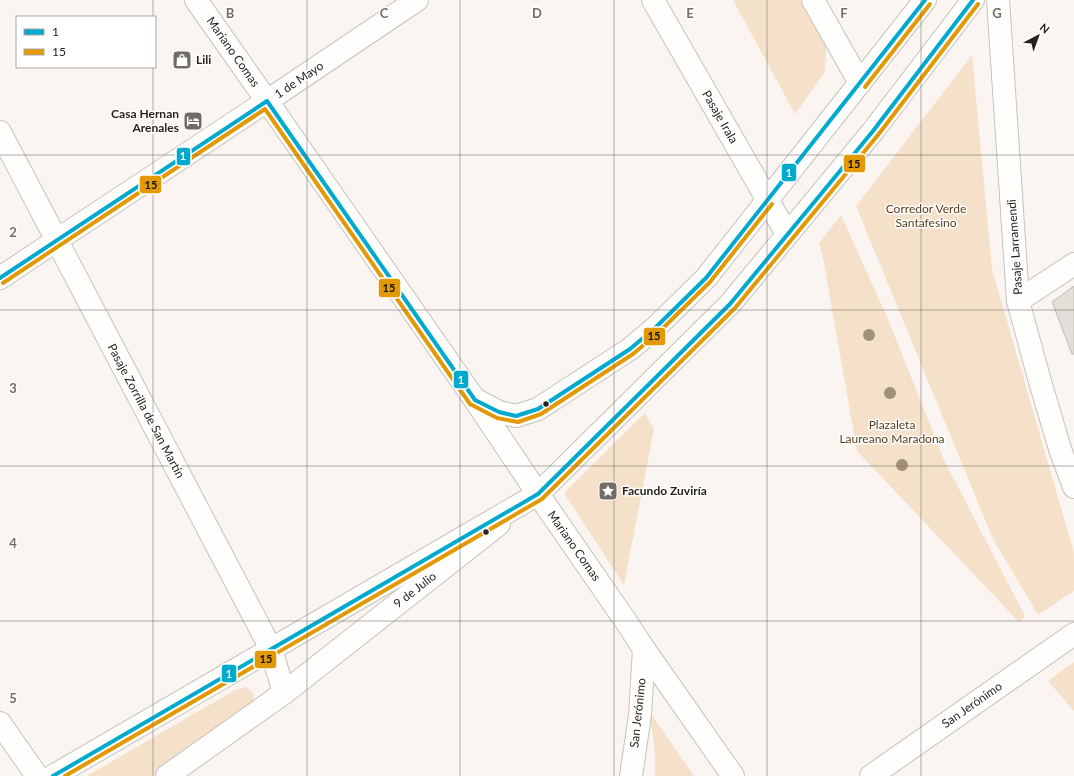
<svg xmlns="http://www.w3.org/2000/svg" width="1074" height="776" font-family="Lato,sans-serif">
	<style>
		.green { fill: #f5e0ca }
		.building { fill: #e3ded8; stroke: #c0bbb5 }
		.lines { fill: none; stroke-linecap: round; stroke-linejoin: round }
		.street-casing { stroke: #c7c2bd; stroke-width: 24 }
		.secondary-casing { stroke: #c7c2bd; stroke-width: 24 }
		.street { stroke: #fefefd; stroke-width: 22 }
		.secondary { stroke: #fefefd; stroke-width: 22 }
		.bus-1-casing { stroke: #fff; stroke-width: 7 }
		.bus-2-casing { stroke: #fff; stroke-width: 7 }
		.bus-1 { stroke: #00a9ce; stroke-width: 4 }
		.bus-2 { stroke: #e29903; stroke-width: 4 }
		.tree { fill: #a3907a }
		.grid { fill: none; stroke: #726c66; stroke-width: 1; stroke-opacity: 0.55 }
		.bus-dot { fill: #28221c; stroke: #fff; stroke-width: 1.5 }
		.labels { text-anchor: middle; stroke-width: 3; stroke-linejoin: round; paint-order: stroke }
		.street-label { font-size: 12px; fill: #28221c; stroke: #fff }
		.poi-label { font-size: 12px; font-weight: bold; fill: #28221c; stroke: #fff; text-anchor: start }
		.park-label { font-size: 12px; fill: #5b3d19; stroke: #fff }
		.grid-label { font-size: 13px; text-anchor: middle; font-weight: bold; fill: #726c66; stroke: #fff; stroke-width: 3; stroke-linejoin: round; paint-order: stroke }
		.line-badge { stroke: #fff; stroke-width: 1.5 }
		.badge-label { font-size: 11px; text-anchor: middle; font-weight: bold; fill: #fff }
		.pale-badge-label { font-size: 11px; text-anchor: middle; font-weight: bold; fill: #111 }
	</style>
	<rect width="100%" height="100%" fill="#faf5f0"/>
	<g class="green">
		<path d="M733,0H800L826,46L825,72L795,114Z"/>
		<path d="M972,55L992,269L1074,553V591L1038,615L993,539L856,206Z"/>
		<path d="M841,215L888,319L944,460L1025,616L1019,622L857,451L823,258L819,243Z"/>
		<path d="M645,413L654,429L624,585L564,493Z"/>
		<path d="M1074,662V711L1048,681Z"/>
		<path d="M246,687L253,693L254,701L249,708L153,776H87L235,690Z"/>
		<path d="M649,711L694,776H655C656,754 653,732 649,711Z"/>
	</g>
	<path class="building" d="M1074,286V354H1072L1052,302Z"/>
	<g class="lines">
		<g class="street-casing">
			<g id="street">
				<path d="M196,0L267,101L417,0"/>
				<path d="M653,0L787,234"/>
				<path d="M813,0L860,83"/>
				<path d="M998,0L1018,301L1039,378L1060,449L1074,487"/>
				<path d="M0,132L271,649L284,693"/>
				<path d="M1018,301L1074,264"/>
				<path d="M167,776L284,693L499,524"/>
				<path d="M631,776L640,715L644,649"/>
				<path d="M871,776L1074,634"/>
			</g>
		</g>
		<g class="secondary-casing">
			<g id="secondary">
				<path d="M0,278L57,240L267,101L475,400L538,494L627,623L644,649L733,776"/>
				<path d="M476,400L499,412L516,416L538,409L630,349L655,328L706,278L925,0"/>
				<path d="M0,723L37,776"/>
				<path d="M53,776L538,494L730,304L873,131L973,0"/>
			</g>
		</g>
		<use href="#street" class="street"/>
		<use href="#secondary" class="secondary"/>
		<g class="bus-1-casing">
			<g id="bus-1">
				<path d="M0,278L267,101L475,400L499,412L516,416L538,409L630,349L655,328L706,278L925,0"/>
				<path d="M53,776L538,494L730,304L873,131L973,0"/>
			</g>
		</g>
		<g class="bus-2-casing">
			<g id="bus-2">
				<path d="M865,87L930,4"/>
				<path d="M3,283L265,109L470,404L497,418L518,422L541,414L633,354L659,332L710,282L772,204"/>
				<path d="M65,776L542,499L735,308L878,135L978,4"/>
			</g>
		</g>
		<use href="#bus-1" class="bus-1"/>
		<use href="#bus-2" class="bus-2"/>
	</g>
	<g class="tree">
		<circle cx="869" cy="335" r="6"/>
		<circle cx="890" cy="393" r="6"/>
		<circle cx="902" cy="465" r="6"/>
	</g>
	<path class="grid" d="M153,0V17M307,0V776M460,0V776M614,0V776M767,0V776M921,0V776M153,67V776M0,155H1074M0,310H1074M0,466H1074M0,621H1074"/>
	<defs>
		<g id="shop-square" transform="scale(1)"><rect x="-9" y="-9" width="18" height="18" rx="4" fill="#726c66" stroke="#fff"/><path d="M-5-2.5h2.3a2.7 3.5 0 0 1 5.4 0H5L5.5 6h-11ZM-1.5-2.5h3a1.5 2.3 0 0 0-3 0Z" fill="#fff"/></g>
		<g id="hotel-square" transform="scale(1)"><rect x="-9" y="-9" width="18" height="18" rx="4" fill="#726c66" stroke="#fff"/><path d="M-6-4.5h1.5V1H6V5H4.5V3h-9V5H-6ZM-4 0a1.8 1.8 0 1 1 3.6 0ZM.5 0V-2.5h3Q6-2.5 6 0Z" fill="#fff"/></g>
		<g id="sight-square" transform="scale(1)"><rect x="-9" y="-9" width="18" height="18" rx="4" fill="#726c66" stroke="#fff"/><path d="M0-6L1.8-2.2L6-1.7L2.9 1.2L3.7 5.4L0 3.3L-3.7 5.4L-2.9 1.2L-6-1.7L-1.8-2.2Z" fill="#fff"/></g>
	</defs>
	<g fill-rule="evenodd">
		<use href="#shop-square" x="182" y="60"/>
		<use href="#hotel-square" x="193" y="121"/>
		<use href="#sight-square" x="608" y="491"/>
	</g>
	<g class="bus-dot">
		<circle cx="546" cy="404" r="3.5"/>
		<circle cx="486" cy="532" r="3.5"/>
	</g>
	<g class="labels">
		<g class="street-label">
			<text transform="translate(233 52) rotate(55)" y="4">Mariano Comas</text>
			<text transform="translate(299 80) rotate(-34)" y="4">1 de Mayo</text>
			<text transform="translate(720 117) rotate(60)" y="4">Pasaje Irala</text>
			<text transform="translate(1015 247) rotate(-94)" y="4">Pasaje Larramendi</text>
			<text transform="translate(146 411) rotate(62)" y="4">Pasaje Zorrilla de San Martín</text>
			<text transform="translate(574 546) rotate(55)" y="4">Mariano Comas</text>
			<text transform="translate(415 590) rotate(-38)" y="4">9 de Julio</text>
			<text transform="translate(972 705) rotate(-35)" y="4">San Jerónimo</text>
			<text transform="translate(638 713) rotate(-84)" y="4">San Jerónimo</text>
		</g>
		<g class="poi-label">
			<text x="196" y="64">Lili</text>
			<text x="179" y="118" text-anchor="end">Casa Hernan<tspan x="179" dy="14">Arenales</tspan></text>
			<text x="622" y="495">Facundo Zuviría</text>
		</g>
		<g class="park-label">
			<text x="926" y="213">Corredor Verde<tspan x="926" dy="14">Santafesino</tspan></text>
			<text x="892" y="429">Plazaleta<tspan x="892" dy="14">Laureano Maradona</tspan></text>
		</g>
	</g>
	<g class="grid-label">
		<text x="230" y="18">B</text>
		<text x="384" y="18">C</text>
		<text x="537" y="18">D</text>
		<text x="690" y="18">E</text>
		<text x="844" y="18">F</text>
		<text x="997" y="18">G</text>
		<text x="13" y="237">2</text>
		<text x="13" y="393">3</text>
		<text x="13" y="548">4</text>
		<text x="13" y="703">5</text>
	</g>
	<g class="line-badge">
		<rect x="176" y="147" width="15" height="19" rx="4" fill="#00a9ce"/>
		<rect x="843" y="154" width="23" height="19" rx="4" fill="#e29903"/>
		<rect x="781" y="163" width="16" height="19" rx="4" fill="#00a9ce"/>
		<rect x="139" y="175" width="23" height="19" rx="4" fill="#e29903"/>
		<rect x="378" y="278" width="23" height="20" rx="4" fill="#e29903"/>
		<rect x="643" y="327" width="23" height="19" rx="4" fill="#e29903"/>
		<rect x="453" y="370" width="16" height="19" rx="4" fill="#00a9ce"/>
		<rect x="254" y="650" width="23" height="19" rx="4" fill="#e29903"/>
		<rect x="221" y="664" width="16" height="19" rx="4" fill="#00a9ce"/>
	</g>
	<g class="badge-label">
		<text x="183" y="160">1</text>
		<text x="789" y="177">1</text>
		<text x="461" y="384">1</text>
		<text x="229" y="678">1</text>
	</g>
	<g class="pale-badge-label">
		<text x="854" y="168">15</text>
		<text x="151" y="189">15</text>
		<text x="389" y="292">15</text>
		<text x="654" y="340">15</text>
		<text x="266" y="663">15</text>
	</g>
	<rect x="16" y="16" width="140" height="52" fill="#ffffff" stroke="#a9a7a4"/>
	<rect x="24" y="29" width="20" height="6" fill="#00a9ce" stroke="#a9a7a4"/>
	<text x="52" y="36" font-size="12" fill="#28221c">1</text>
	<rect x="24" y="49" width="20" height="6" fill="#e29903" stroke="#a9a7a4"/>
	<text x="52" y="56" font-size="12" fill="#28221c">15</text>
	<g transform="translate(1038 36) rotate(41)" stroke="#ffffff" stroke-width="3" paint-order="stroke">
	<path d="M0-3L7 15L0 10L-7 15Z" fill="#28221c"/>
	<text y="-6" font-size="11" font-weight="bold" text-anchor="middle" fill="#28221c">N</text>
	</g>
</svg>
